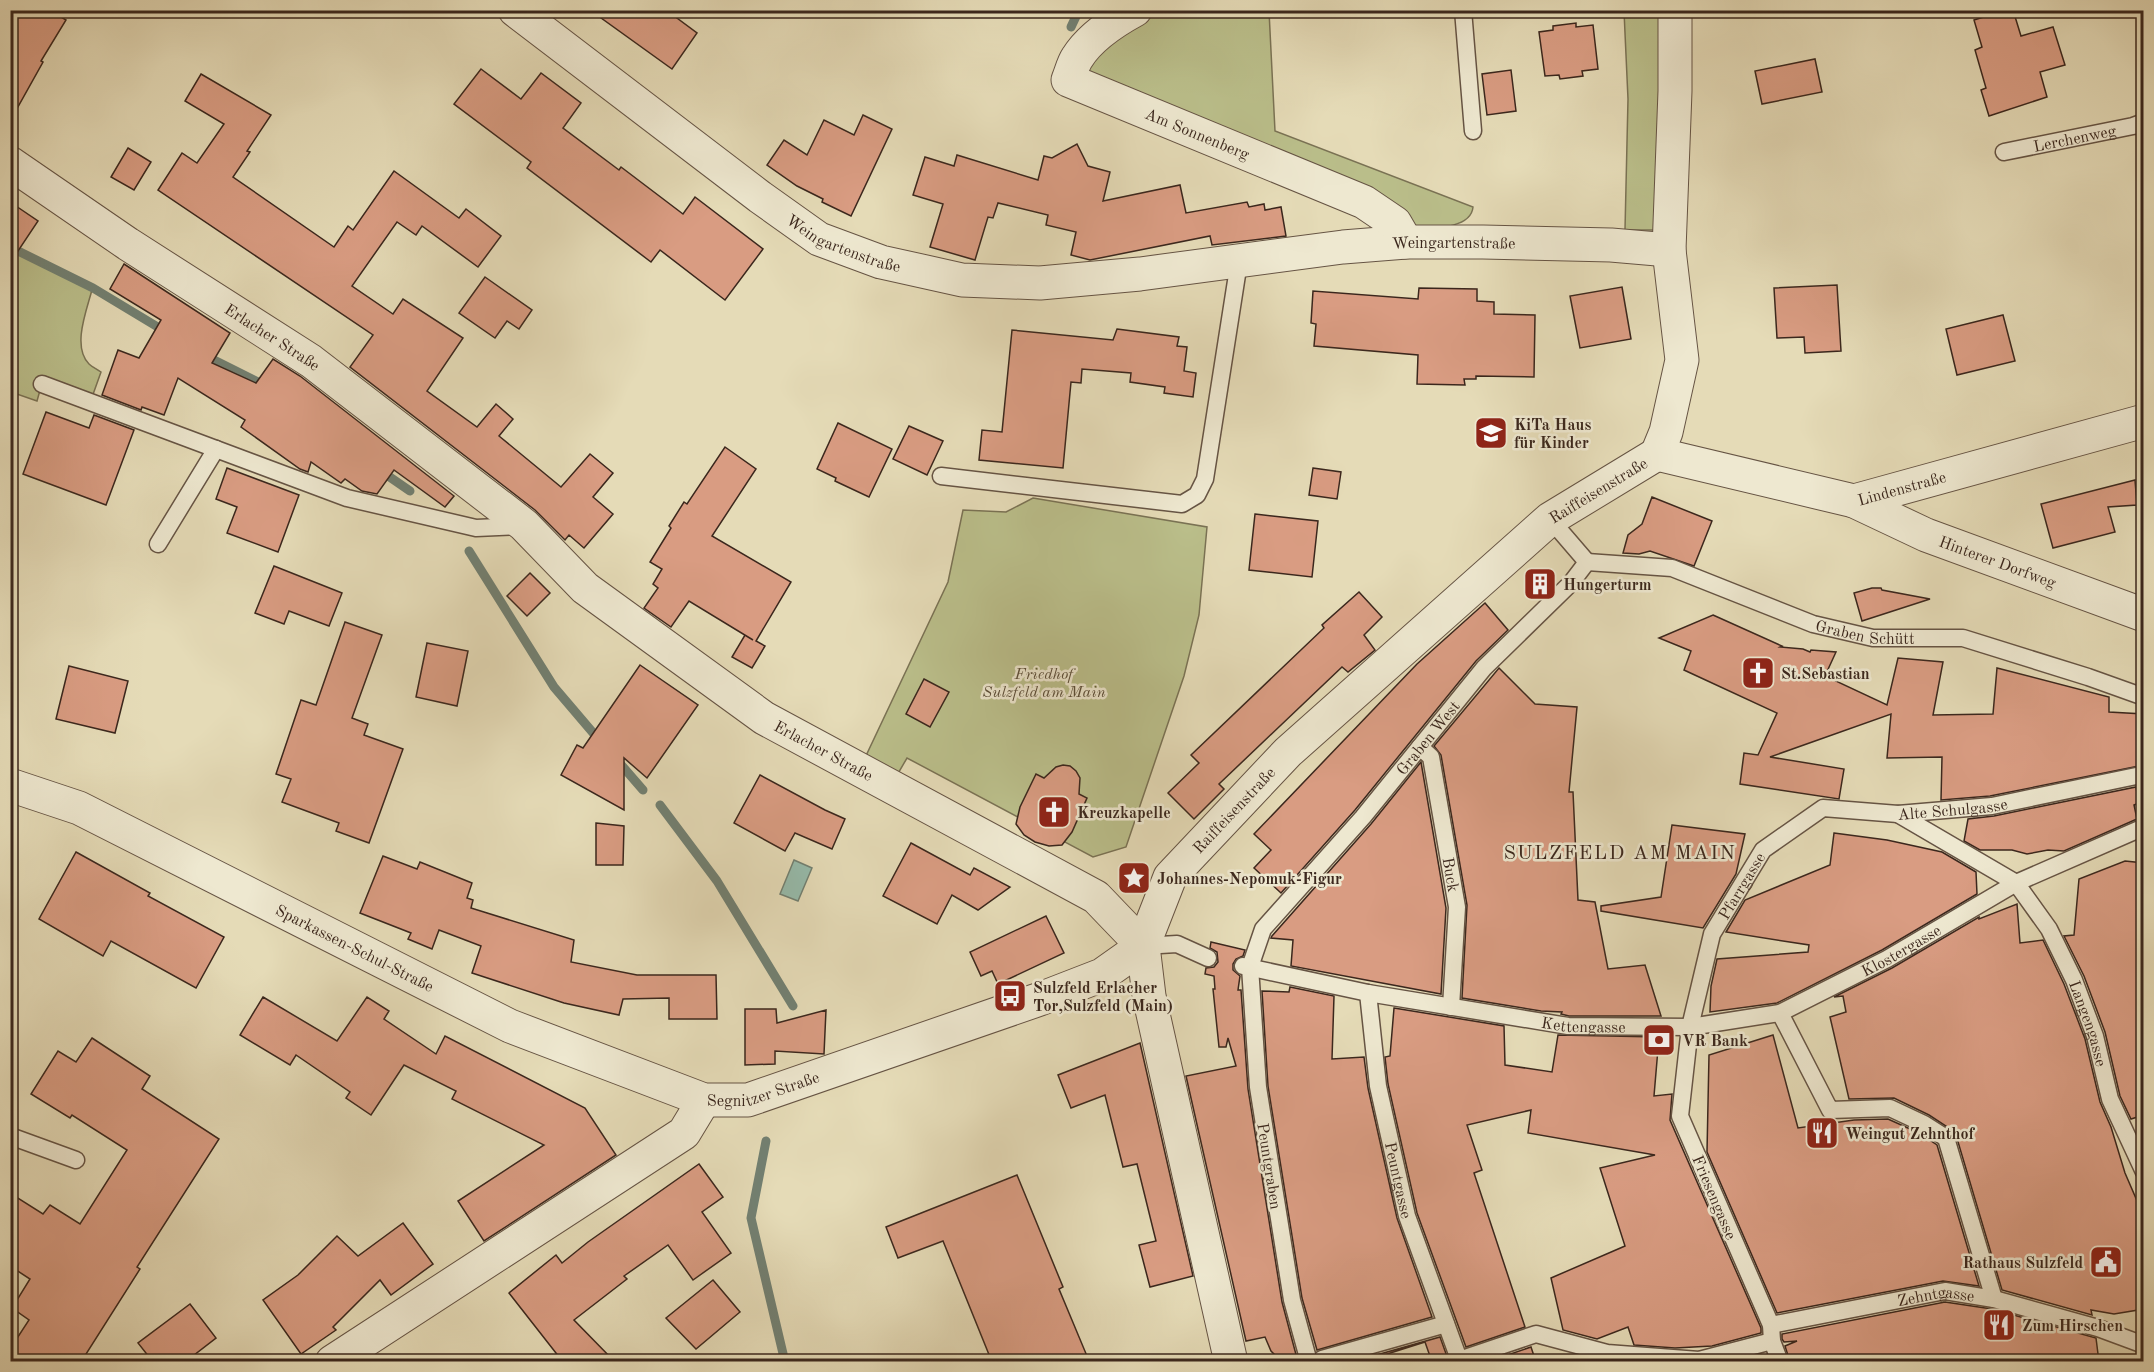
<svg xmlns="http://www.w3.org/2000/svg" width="2154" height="1372" font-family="'Old Standard TT',serif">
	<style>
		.green { fill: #babe8a; stroke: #7a7254; stroke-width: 1.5 }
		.water { fill: #96bbab; stroke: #728072; stroke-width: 1.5 }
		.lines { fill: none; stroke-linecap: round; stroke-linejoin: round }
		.stream { stroke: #728072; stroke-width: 9 }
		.building { fill: #d99c82; stroke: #3b271d; stroke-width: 1.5 }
		.lane-casing { stroke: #665444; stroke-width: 19 }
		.street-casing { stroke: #665444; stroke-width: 35 }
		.lane { stroke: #eee8d0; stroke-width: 16 }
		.street { stroke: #eee8d0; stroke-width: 33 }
		.labels { text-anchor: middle; stroke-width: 5; stroke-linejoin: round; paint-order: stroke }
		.street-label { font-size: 16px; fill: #3b271d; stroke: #eee8d0 }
		.poi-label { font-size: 16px; font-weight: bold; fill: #3b271d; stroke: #eee8d0; text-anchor: start }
		.park-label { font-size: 16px; font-style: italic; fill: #5b4d38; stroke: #eee8d0 }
		.quarter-label { font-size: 20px; letter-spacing: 1.5px; fill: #3b271d; stroke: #eee8d0 }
	</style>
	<rect width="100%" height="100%" fill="#e5dbb7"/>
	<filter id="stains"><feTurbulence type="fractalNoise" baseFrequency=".00333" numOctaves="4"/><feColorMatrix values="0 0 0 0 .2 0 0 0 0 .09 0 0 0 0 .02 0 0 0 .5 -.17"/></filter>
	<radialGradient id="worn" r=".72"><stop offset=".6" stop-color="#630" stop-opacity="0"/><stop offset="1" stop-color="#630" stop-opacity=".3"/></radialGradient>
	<g class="green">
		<path d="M1143,11H1269L1275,131L1473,207C1471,231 1425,228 1406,230L1073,78Z"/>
		<path d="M1624,11H1671L1666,230H1625L1628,99Z"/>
		<path d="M10,245L93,286C88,307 71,346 89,364C92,367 97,369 101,372L91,400L42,383L37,401L11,392Z"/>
		<path d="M1033,498L1207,527L1199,615L1184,676L1126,847L1093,857L907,758L896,777L864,760L948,582L963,510L1006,512Z"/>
	</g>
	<path class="water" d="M794,860L812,868L798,901L780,894Z"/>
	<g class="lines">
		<g class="stream">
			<path d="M1071,27L1079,10"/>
			<path d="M10,247L93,288L166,332"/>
			<path d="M204,355L266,386"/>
			<path d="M381,471L410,491"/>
			<path d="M469,551L554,687L600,741"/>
			<path d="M617,760L643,790"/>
			<path d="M660,805L717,881L793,1006"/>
			<path d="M766,1141L751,1218L785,1362"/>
		</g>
	</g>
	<g class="building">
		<path d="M22,10H50L66,20L41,61L43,62L10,121V32Z"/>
		<path d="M590,10H666L697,33L672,69Z"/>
		<path d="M2006,10H2013L2021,36L2053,27L2065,65L2040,72L2047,97L1989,116L1981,90L1986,88L1975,50L1982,47L1974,20Z"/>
		<path d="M1576,23V27L1593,25L1598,69L1582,71L1583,76L1560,79L1559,75L1545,76L1539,32L1553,30V26Z"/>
		<path d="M1815,59L1822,92L1762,104L1755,71Z"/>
		<path d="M481,69L521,99L541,73L581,103L563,128L619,170L621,167L683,214L695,197L763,249L725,300L660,250L651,262L527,168L531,162L454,104Z"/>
		<path d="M1511,70L1516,111L1487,115L1482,74Z"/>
		<path d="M201,74L271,115L247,151L250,152L233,177L334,247L348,226L353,230L394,171L459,218L466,209L501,236L478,267L422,226L416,235L397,222L352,286L393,314L403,299L463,338L427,391L477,427L496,404L513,419L499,436L561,487L590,454L613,473L593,497L613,514L584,548L569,535L565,540L535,510L350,367L373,335L158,190L182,153L197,163L224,124L185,101Z"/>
		<path d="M863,115L892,129L851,216L822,202L823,199L797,186L767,165L784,140L807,155L824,120L854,135Z"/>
		<path d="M1077,144L1088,166L1110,172L1103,201L1180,185L1186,213L1247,202L1249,207L1264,204L1265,210L1281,207L1286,236L1212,245L1210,236L1090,260L1071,255L1076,232L1046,225L1048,215L998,203L993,218L988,217L975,260L930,247L943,204L913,195L925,157L954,166L957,155L1038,180L1044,156L1052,158Z"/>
		<path d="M128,148L151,162L134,190L111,177Z"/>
		<path d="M10,202L38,221L10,263Z"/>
		<path d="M124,264L230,333L212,363L256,383L273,359L300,376L454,496L445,507L394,470L377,494L362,491L345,479L341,483L311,462L308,472L300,469L241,427L245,420L178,378L164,415L142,407L141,410L102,395L118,350L139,358L161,320L110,289Z"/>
		<path d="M485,277L532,310L519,329L507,321L495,338L459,313Z"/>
		<path d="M1837,285L1841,351L1805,353L1804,337L1777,338L1774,288Z"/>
		<path d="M1622,287L1631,339L1580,348L1570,296Z"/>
		<path d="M1419,288L1477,289V301L1494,302V314L1535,315L1534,377L1476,376V379H1464L1465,385L1417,384L1418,355L1314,346L1316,324L1311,323L1313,291L1418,299Z"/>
		<path d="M2003,315L2015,361L1957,375L1946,329Z"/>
		<path d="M1117,329L1179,337L1177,346L1187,347L1184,371L1196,373L1193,397L1164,393L1165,387L1130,382L1131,373L1082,369L1081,383L1071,382L1063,468L979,460L982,430L1002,432L1012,330L1113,340Z"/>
		<path d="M46,412L89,428L94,415L134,430L106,505L23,474Z"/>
		<path d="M838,423L892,449L869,497L835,481L836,478L817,469Z"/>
		<path d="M909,426L943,441L927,475L893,459Z"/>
		<path d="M725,447L756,469L712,536L791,582L756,641L765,646L752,668L732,657L745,635L753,640L689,601L671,627L644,608L658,588L653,584L662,569L650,562L671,528L669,526L684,502L687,504Z"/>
		<path d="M227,468L299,495L278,552L227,533L237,507L216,499Z"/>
		<path d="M1313,468L1341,472L1337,499L1309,495Z"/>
		<path d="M2135,480L2137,505L2108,507L2115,532L2053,548L2041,504Z"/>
		<path d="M1652,497L1712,521L1694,566L1650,551L1639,554L1623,553L1628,535L1642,524Z"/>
		<path d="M1255,514L1318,521L1312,577L1249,570Z"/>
		<path d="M274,566L342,593L329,626L289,611L284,624L255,613Z"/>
		<path d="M1542,569L1552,575L1554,585L1541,598L1536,597L1526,592V582L1531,572Z"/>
		<path d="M530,573L550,593L527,616L507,596Z"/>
		<path d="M1872,588H1881L1882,590L1930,599L1862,621L1854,593Z"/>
		<path d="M1359,592L1382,617L1364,635L1375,650L1348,672L1342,667L1219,784L1224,789L1194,819L1168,793L1199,763L1191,755L1324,628L1322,625Z"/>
		<path d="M1485,603L1508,630L1476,661L1355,810L1281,893L1254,868L1271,850L1254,834L1417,664Z"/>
		<path d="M1713,615L1782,646L1780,647L1803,649L1810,652L1811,650L1836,652L1825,676L1887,705L1898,658L1943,662L1933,715L1993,714L1997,668L2109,697V712L2144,714V765L1990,796L1941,800L1942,757L1887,758L1891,714L1770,757L1844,769L1839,799L1740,784L1744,753L1758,755L1777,713L1684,670L1691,651L1659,638Z"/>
		<path d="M345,622L382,635L352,718L368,724L364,735L403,749L369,843L336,831L339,823L282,802L291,779L276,774L301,700L316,705Z"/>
		<path d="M427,643L468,651L457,706L416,697Z"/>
		<path d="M640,665L698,705L647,778L624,758V810L561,775L577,745L583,748Z"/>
		<path d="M69,666L128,681L115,733L56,719Z"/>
		<path d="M1499,668L1535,704L1577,707L1569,792H1573L1578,900L1595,902L1608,969L1645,965L1661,1016H1569L1561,1014L1562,1012L1541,1011L1462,998L1467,905L1441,755L1434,746Z"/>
		<path d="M924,679L949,692L930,727L906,714Z"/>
		<path d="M1421,762L1446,908L1441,994L1291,966L1293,940L1271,938L1272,936L1371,824Z"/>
		<path d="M1063,765L1070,766L1076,771L1080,778L1079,794L1087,798L1072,832L1062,845L1049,846L1035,842L1024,835L1016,824L1020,807L1036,774L1044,778L1056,767Z"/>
		<path d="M760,775L825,810L845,819L832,849L795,833L785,851L734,823Z"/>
		<path d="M2136,787L2139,803L2134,805L2137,819L2064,851L2048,850L2027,854L2012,850H1980L1964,841L1968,819L1994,816Z"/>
		<path d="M596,823L624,826L623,865H596Z"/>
		<path d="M1672,825L1745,834L1736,874L1703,928L1601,911V906L1661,897Z"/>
		<path d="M1834,833L1887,840L1942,852L1976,872L1977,894L1882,950L1777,1003L1710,1012L1711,986L1717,959L1808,952L1809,945L1726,932L1745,900L1830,865Z"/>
		<path d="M911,843L970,875L974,868L1010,887L978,910L952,895L937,924L883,896Z"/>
		<path d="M76,852L150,893L148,896L224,937L196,988L111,941L103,956L39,919Z"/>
		<path d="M383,856L417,869L420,862L472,883L467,898L473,900L471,908L574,940L571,962L637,975H716L717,1019H669V998L623,999L619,1015L564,1003L472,973L481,946L439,930L432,949L408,939L411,933L360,913Z"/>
		<path d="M2125,861L2144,863V1115L2131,1119L2120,1096L2105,1032L2084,976L2064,936L2074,935L2079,879Z"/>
		<path d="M2017,904L2020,943L2043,940L2064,984L2085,1039L2100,1102L2111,1127L2125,1173L2144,1217V1309L2114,1314L2091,1310L2092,1315L2002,1290L1956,1135L1952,1130L1929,1115L1894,1098L1849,1099L1830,1017L1846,1012L1843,996L1834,997L1892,968L1979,917V919Z"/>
		<path d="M1046,916L1064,953L998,984L992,971L981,976L970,952Z"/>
		<path d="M1211,942L1245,950L1243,956L1236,959L1233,964V970L1240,976L1238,990H1241L1248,1089L1282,1302L1298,1362H1282L1271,1351L1265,1337L1246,1341L1186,1076L1236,1066L1228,1038L1226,1047H1219L1213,989H1215L1214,976L1205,974L1206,968L1214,967L1218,962L1217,952L1210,948Z"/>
		<path d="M1290,987L1334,996L1332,1059L1364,1057L1368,1088L1397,1218L1432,1317L1317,1350L1302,1298L1268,1086L1262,991L1289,992Z"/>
		<path d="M263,997L337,1041L367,997L389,1011L384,1019L436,1054L445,1036L585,1108L616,1155L484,1241L458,1201L544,1145L452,1099L456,1091L404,1065L371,1115L346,1098L350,1092L296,1055L290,1065L240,1035Z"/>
		<path d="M1394,1008L1504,1026L1505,1065L1552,1072L1558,1035L1659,1037L1654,1096L1672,1094L1670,1120L1761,1328V1333L1712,1346L1675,1348L1634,1345L1628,1327L1597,1339L1563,1330L1551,1278L1625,1246L1600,1168L1655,1155L1528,1133L1531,1110L1467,1125L1482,1170L1474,1173L1525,1327L1466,1347L1417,1213L1388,1084L1385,1057L1390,1056Z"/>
		<path d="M745,1009H776L777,1023L826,1010L824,1054L775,1051V1064L745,1065Z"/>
		<path d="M1773,1035L1798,1128L1854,1120L1888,1119L1919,1133L1937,1145L1979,1286L1943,1281L1777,1313L1707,1152L1709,1055Z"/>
		<path d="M92,1038L150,1076L142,1089L219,1139L137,1267L140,1269L81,1362H10V1349L29,1320L12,1308L30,1279L10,1266V1193L43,1214L50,1205L80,1224L127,1150L72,1115L70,1118L31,1094L58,1051L76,1062Z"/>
		<path d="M1140,1043L1193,1276L1150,1287L1139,1245L1156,1241L1137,1164L1123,1167L1105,1095L1071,1108L1058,1075Z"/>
		<path d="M699,1164L723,1197L702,1212L731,1253L693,1280L668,1245L624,1276L627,1279L574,1320L615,1362H563L509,1293L556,1255L562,1263L588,1242Z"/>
		<path d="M1017,1175L1063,1287L1059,1289L1087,1356L1074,1362H992L943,1241L898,1258L886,1227Z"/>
		<path d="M403,1223L433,1264L391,1295L380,1280L333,1327L336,1330L301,1354L263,1300L298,1275L337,1236L358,1256Z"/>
		<path d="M713,1280L740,1312L696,1349L666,1318Z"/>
		<path d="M1945,1302L1992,1309L2096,1338L2099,1362H1790L1785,1346L1797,1341L1784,1342L1782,1339V1334Z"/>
		<path d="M190,1304L216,1338L185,1362H153L138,1343Z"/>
		<path d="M1440,1337L1449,1362H1432L1425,1342L1362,1362H1352Z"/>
		<path d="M1531,1347L1536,1362H1487Z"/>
	</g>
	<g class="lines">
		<g class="lane-casing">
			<g id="lane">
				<path d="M1463,10L1473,131"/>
				<path id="s1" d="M2004,152L2133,126L2144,122"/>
				<path d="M42,384L347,498L476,528L520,526"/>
				<path d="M941,476L1182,504L1197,495L1205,479L1239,262"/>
				<path d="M1550,519L1587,562"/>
				<path d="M158,544L216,449"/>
				<path id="s2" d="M1587,562L1672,568L1813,624L1873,638H1963L2088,677L2144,697"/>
				<path id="s3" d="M1420,747L1431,757L1457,907L1451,1007"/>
				<path id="s4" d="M1898,814L2016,883L2049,929L2074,980L2095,1036L2110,1099L2144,1172"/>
				<path d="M1143,946L1177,944L1208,958"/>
				<path id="s5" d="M1243,966L1368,993L1568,1026L1690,1027L1780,1013L1887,959L2016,883L2144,827"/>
				<path id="s6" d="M1368,993L1378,1086L1407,1216L1460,1362"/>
				<path d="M1780,1013L1830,1110L1890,1108L1924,1124L1946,1138L1994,1299"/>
				<path d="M10,1136L76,1160"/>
				<path id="s7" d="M1771,1325L1945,1291L1994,1299L2098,1328L2144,1345"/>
				<path d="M1322,1359L1446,1324"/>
				<path d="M1459,1360L1536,1334L1607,1353L1699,1360L1772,1341"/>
				<path id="s8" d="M1309,1362L1292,1300L1258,1087L1250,967L1263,929L1363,817L1484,668L1571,583L1587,562"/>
				<path id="s9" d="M1780,1362L1772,1341L1771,1325L1680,1116L1690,1027L1712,934L1763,850L1823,808L1898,814L1992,806L2141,775"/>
			</g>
		</g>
		<g class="street-casing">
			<g id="street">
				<path id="s10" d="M515,10L760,197L819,239L881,262L962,280L1040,283L1140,274L1343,247L1406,242H1483L1611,245L1669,250"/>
				<path id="s11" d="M1135,10C1113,22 1090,37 1077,58C1073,64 1071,73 1068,80L1364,202L1395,223L1406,242"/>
				<path id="s12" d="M10,163L128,244L311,361L524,525L585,588L764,718L1096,897L1143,946"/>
				<path id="s13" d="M1657,454L1854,501L2144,421"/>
				<path d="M1657,454L1666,432L1682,360L1669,250L1675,91V10"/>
				<path id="s14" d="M1854,501L1926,535L2144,615"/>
				<path id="s15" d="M10,785L79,808L510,1026L704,1100H748L1040,999L1102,975L1143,946"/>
				<path d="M332,1362L684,1133L704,1100"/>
				<path id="s16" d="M1231,1362L1149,996L1143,946L1170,877L1288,752L1550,519L1657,454"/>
			</g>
		</g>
		<use href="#lane" class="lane"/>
		<use href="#street" class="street"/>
	</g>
	<defs>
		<g id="school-square" transform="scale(1.725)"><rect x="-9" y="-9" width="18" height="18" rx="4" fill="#8f2418" stroke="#eee8d0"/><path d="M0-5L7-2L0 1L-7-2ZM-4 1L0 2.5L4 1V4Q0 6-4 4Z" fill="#fff"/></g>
		<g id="building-square" transform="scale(1.725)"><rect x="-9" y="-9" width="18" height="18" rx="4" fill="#8f2418" stroke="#eee8d0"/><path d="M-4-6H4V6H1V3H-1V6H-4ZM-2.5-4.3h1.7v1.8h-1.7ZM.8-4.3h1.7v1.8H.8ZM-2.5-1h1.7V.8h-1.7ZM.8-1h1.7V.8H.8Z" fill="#fff"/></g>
		<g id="church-square" transform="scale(1.725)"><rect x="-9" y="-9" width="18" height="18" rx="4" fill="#8f2418" stroke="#eee8d0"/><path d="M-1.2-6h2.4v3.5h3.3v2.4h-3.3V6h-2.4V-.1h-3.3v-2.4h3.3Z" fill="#fff"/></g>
		<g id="sight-square" transform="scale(1.725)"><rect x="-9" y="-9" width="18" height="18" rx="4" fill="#8f2418" stroke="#eee8d0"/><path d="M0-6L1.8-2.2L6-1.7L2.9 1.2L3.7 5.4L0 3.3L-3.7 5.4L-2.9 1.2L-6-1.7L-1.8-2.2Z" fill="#fff"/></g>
		<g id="bus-square" transform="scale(1.725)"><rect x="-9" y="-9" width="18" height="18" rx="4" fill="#8f2418" stroke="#eee8d0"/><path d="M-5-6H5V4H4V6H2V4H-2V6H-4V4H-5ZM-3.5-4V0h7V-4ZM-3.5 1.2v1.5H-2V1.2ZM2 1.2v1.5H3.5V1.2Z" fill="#fff"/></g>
		<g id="bank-square" transform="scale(1.725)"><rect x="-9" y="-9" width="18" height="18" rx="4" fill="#8f2418" stroke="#eee8d0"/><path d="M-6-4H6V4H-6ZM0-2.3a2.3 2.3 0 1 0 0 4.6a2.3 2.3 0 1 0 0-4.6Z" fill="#fff"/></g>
		<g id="restaurant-square" transform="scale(1.725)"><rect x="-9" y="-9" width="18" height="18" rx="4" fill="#8f2418" stroke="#eee8d0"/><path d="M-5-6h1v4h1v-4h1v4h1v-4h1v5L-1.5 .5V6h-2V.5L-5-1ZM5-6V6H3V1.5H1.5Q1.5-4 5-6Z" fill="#fff"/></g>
		<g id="civic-square" transform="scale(1.725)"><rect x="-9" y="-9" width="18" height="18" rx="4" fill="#8f2418" stroke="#eee8d0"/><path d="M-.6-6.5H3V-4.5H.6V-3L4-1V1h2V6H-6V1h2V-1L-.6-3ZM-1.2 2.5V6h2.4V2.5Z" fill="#fff"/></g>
	</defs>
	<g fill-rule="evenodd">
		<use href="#school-square" x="1491" y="433"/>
		<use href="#building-square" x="1540" y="584"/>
		<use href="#church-square" x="1758" y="673"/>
		<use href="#church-square" x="1054" y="812"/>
		<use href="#sight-square" x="1134" y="878"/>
		<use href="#bus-square" x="1010" y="996"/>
		<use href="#bank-square" x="1659" y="1040"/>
		<use href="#restaurant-square" x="1822" y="1133"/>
		<use href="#civic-square" x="2106" y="1262"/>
		<use href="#restaurant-square" x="1999" y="1325"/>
	</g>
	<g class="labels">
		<g class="street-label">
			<text dy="6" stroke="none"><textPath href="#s11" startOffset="240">Am Sonnenberg</textPath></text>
			<text dy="6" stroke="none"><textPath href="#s1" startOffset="72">Lerchenweg</textPath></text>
			<text dy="6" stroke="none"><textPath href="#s10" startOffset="405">Weingartenstraße</textPath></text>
			<text dy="6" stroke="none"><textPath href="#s10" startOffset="1024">Weingartenstraße</textPath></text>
			<text dy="6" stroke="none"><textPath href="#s12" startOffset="315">Erlacher Straße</textPath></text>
			<text dy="6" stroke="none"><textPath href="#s13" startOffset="252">Lindenstraße</textPath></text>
			<text dy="6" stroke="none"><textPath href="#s16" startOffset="1078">Raiffeisenstraße</textPath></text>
			<text dy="6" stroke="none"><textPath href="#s14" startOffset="156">Hinterer Dorfweg</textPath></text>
			<text dy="6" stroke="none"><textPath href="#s2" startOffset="290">Graben Schütt</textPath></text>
			<text dy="6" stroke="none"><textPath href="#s8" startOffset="693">Graben West</textPath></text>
			<text dy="6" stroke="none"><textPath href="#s12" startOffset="1006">Erlacher Straße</textPath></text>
			<text dy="6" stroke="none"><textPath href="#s16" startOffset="592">Raiffeisenstraße</textPath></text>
			<text dy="6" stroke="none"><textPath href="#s9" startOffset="753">Alte Schulgasse</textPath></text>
			<text dy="6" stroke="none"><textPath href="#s3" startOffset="134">Buck</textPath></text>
			<text dy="6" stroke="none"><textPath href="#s9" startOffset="508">Pfarrgasse</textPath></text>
			<text dy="6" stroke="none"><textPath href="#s15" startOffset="382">Sparkassen-Schul-Straße</textPath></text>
			<text dy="6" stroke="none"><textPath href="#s5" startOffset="680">Klostergasse</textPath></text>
			<text dy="6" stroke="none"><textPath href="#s5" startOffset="346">Kettengasse</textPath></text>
			<text dy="6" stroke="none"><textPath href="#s4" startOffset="296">Langengasse</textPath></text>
			<text dy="6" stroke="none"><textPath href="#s15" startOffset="824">Segnitzer Straße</textPath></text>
			<text transform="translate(1270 1166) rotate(81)" y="6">Peuntgraben</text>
			<text dy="6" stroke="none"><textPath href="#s6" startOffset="190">Peuntgasse</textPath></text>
			<text transform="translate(1715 1197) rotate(67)" y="6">Friesengasse</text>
			<text dy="6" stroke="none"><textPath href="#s7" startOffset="168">Zehntgasse</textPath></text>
		</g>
		<g class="poi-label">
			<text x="1514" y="430">KiTa Haus<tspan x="1514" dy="18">für Kinder</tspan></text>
			<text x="1563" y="590">Hungerturm</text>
			<text x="1781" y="679">St.Sebastian</text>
			<text x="1077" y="818">Kreuzkapelle</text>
			<text x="1157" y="884">Johannes-Nepomuk-Figur</text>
			<text x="1033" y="993">Sulzfeld Erlacher<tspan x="1033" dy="18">Tor,Sulzfeld (Main)</tspan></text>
			<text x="1682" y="1046">VR Bank</text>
			<text x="1845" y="1139">Weingut Zehnthof</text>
			<text x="2083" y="1268" text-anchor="end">Rathaus Sulzfeld</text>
			<text x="2022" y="1331">Zum Hirschen</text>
		</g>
		<g class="park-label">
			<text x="1044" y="679">Friedhof<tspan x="1044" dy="18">Sulzfeld am Main</tspan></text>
		</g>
		<g class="quarter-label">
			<text x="1620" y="859">SULZFELD AM MAIN</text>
		</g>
	</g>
	<rect width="2154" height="1372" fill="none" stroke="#e5dbb7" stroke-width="36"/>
	<rect x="12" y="12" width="2130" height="1348" fill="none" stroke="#3b271d" stroke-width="3"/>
	<rect x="18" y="18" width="2118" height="1336" fill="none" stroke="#3b271d" stroke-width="1.5"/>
	<rect width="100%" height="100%" filter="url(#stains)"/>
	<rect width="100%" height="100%" fill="url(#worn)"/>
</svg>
